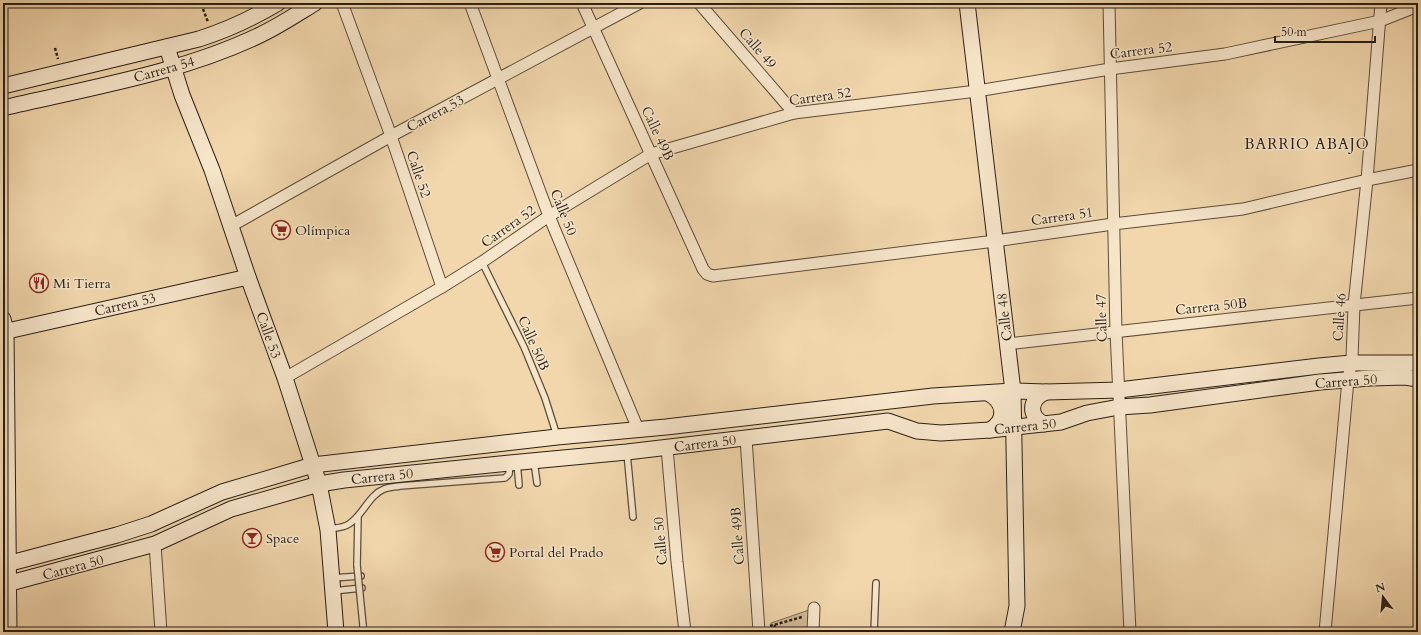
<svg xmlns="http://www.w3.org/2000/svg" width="1421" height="635" font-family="Cardo,serif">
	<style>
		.green { fill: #d0b893; stroke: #7c6c54 }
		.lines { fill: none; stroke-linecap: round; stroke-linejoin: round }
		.lane-casing { stroke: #5a4d3c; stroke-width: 8 }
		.street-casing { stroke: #5a4d3c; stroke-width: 13 }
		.secondary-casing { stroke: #281f16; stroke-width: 17 }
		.path { stroke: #281f16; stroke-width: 2.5; stroke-dasharray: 3 2; stroke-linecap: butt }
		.lane { stroke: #f7e5ca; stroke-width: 5.5 }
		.street { stroke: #f7e5ca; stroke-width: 11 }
		.secondary { stroke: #f7e5ca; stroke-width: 15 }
		.lane-bridge-casing { stroke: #5a4d3c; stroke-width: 8; stroke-linecap: butt }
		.lane-bridge { stroke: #f7e5ca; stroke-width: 5.5 }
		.labels { text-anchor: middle; stroke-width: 3; stroke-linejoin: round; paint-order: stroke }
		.street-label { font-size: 14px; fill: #281f16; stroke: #f7e5ca }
		.poi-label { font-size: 14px; fill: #281f16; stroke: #f7e5ca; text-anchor: start }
		.neighbourhood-label { font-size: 15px; letter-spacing: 1px; fill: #281f16; stroke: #f7e5ca }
	</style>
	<rect width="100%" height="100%" fill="#f2d7ad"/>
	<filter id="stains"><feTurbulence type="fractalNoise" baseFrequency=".005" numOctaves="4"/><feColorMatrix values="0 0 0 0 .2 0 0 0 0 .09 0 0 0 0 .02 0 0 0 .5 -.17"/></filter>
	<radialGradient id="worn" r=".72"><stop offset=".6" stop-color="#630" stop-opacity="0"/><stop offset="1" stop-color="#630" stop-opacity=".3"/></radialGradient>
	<path class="green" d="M809,610V632H770L771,623Z"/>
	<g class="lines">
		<g class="lane-casing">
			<g id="lane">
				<path d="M482,262L524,347L545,398L557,436"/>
				<path d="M627,453L633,517"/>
				<path d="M534,461L537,483"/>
				<path d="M517,462L519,485"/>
				<path d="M328,529C335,528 343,528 349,524C363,515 369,495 384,489C389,487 395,487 400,486L505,478L509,474L510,463"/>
				<path d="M357,565L358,517"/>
				<path d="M332,578L361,576"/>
				<path d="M333,591L362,588"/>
				<path d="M363,625V632"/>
				<path d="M874,632L876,583"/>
			</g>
		</g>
		<g class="street-casing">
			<g id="street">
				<path d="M342,3L391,136L442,287"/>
				<path d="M470,3L549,216L638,429"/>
				<path d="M582,3L703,269L707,274L713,276L995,241L1113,224L1243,209L1367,180L1418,170"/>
				<path d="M699,3L794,113"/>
				<path d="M1109,3L1116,332L1130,632"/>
				<path d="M231,226L391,136L640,3"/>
				<path d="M1007,344L1418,298"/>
				<path d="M285,378L442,287L482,262L549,216L651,154L794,113L977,91L1110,69L1225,54L1380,21L1418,6"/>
				<path d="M746,438L759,632"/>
				<path d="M667,448L677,562L685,632"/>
				<path d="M155,544L161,632"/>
				<path d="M813,632L814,608"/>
				<path d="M1325,632L1348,380L1352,358L1354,305L1367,180L1381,3"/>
			</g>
		</g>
		<g class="secondary-casing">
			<g id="secondary">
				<path d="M967,3L1013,391L1017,606L1012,632"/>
				<path d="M167,47L182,95L212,170L248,277L285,378L319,484L328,530L336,632"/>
				<path d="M3,86L199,39C227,30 253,18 278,3"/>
				<path d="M3,108C88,88 181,73 260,35C279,26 297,14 315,3"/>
				<path d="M3,319L6,331L9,632"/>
				<path d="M3,332L248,277"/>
				<path d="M988,393C1005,402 1007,420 990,430"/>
				<path d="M1044,424C1028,416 1029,399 1046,392"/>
				<path d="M3,565L117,535L151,524L222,492L313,465L557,437L666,427L933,396L1013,391L1046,392L1119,390L1319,366L1351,363H1418"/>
				<path d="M3,585L155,544L231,509L319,484L344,480L510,463L627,452L888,421L917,431L941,433L990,430L1061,422L1087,413L1119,407L1150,405L1320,382L1370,378L1405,377L1418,379"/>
			</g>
		</g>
		<g class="path">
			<path d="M203,9L208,22"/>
			<path d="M55,48L58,59"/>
			<path d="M770,626L802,617"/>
			<path d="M774,632L775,625"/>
		</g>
		<use href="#lane" class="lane"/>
		<use href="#street" class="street"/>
		<use href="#secondary" class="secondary"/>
		<g class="lane-bridge-casing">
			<path id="lane-bridge" d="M357,565L363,625"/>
		</g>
		<use href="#lane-bridge" class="lane-bridge"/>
	</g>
	<defs>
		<g id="supermarket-ring" transform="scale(1)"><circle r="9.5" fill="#f7e5ca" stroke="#8f2418" stroke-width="1.5"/><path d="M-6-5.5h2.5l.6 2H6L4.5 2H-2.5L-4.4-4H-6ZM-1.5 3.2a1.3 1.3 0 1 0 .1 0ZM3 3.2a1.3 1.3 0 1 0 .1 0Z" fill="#8f2418"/></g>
		<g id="restaurant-ring" transform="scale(1)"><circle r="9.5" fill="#f7e5ca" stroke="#8f2418" stroke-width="1.5"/><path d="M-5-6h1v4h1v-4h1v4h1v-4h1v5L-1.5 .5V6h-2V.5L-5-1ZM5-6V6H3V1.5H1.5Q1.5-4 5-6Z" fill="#8f2418"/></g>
		<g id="bar-ring" transform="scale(1)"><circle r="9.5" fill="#f7e5ca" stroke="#8f2418" stroke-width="1.5"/><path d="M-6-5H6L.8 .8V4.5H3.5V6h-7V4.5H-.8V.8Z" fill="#8f2418"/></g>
	</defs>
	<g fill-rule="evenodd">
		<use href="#supermarket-ring" x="281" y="230"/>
		<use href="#restaurant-ring" x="39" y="283"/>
		<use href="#bar-ring" x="252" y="538"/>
		<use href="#supermarket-ring" x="495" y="552"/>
	</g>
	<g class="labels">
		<g class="street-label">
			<text transform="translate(758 48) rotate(49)" y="5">Calle 49</text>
			<text transform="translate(1141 50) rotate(-7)" y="5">Carrera 52</text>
			<text transform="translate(164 69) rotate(-16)" y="5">Carrera 54</text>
			<text transform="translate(820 96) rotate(-8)" y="5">Carrera 52</text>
			<text transform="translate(435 113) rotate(-28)" y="5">Carrera 53</text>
			<text transform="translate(658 133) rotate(65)" y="5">Calle 49B</text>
			<text transform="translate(419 174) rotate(71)" y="5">Calle 52</text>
			<text transform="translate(564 212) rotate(68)" y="5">Calle 50</text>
			<text transform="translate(1062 216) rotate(-8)" y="5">Carrera 51</text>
			<text transform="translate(508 226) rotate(-35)" y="5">Carrera 52</text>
			<text transform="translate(125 304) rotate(-13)" y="5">Carrera 53</text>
			<text transform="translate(1211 306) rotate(-6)" y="5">Carrera 50B</text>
			<text transform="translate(1004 317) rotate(-97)" y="5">Calle 48</text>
			<text transform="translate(1339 317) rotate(-86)" y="5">Calle 46</text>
			<text transform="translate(1101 318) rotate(-92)" y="5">Calle 47</text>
			<text transform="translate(269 335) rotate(70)" y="5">Calle 53</text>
			<text transform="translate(534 343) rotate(66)" y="5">Calle 50B</text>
			<text transform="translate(1346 381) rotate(-4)" y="5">Carrera 50</text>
			<text transform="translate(1025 426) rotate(-6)" y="5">Carrera 50</text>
			<text transform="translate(705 443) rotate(-7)" y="5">Carrera 50</text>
			<text transform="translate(382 476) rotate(-6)" y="5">Carrera 50</text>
			<text transform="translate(737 536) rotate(-94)" y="5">Calle 49B</text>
			<text transform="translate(660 541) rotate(-95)" y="5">Calle 50</text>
			<text transform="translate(73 567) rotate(-15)" y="5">Carrera 50</text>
		</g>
		<g class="poi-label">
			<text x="295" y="235">Olímpica</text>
			<text x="53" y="288">Mi Tierra</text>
			<text x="266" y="543">Space</text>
			<text x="509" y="557">Portal del Prado</text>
		</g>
		<g class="neighbourhood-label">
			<text x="1307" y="149">BARRIO ABAJO</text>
		</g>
	</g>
	<rect width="1421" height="635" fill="none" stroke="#f2d7ad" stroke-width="16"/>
	<rect x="4" y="4" width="1413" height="627" fill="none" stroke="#281f16" stroke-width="2"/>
	<rect x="8" y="8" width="1405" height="619" fill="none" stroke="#281f16"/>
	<g transform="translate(1383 597) rotate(344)" stroke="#f7e5ca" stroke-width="3" paint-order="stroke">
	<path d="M0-3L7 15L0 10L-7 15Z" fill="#281f16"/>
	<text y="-6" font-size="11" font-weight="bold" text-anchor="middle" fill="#281f16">N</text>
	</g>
	<path d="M1275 36v6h100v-6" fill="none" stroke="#281f16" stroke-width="2"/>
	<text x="1281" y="36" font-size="12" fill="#281f16" stroke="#f7e5ca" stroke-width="3" paint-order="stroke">50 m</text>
	<rect width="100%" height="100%" filter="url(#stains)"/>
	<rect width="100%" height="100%" fill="url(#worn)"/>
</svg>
